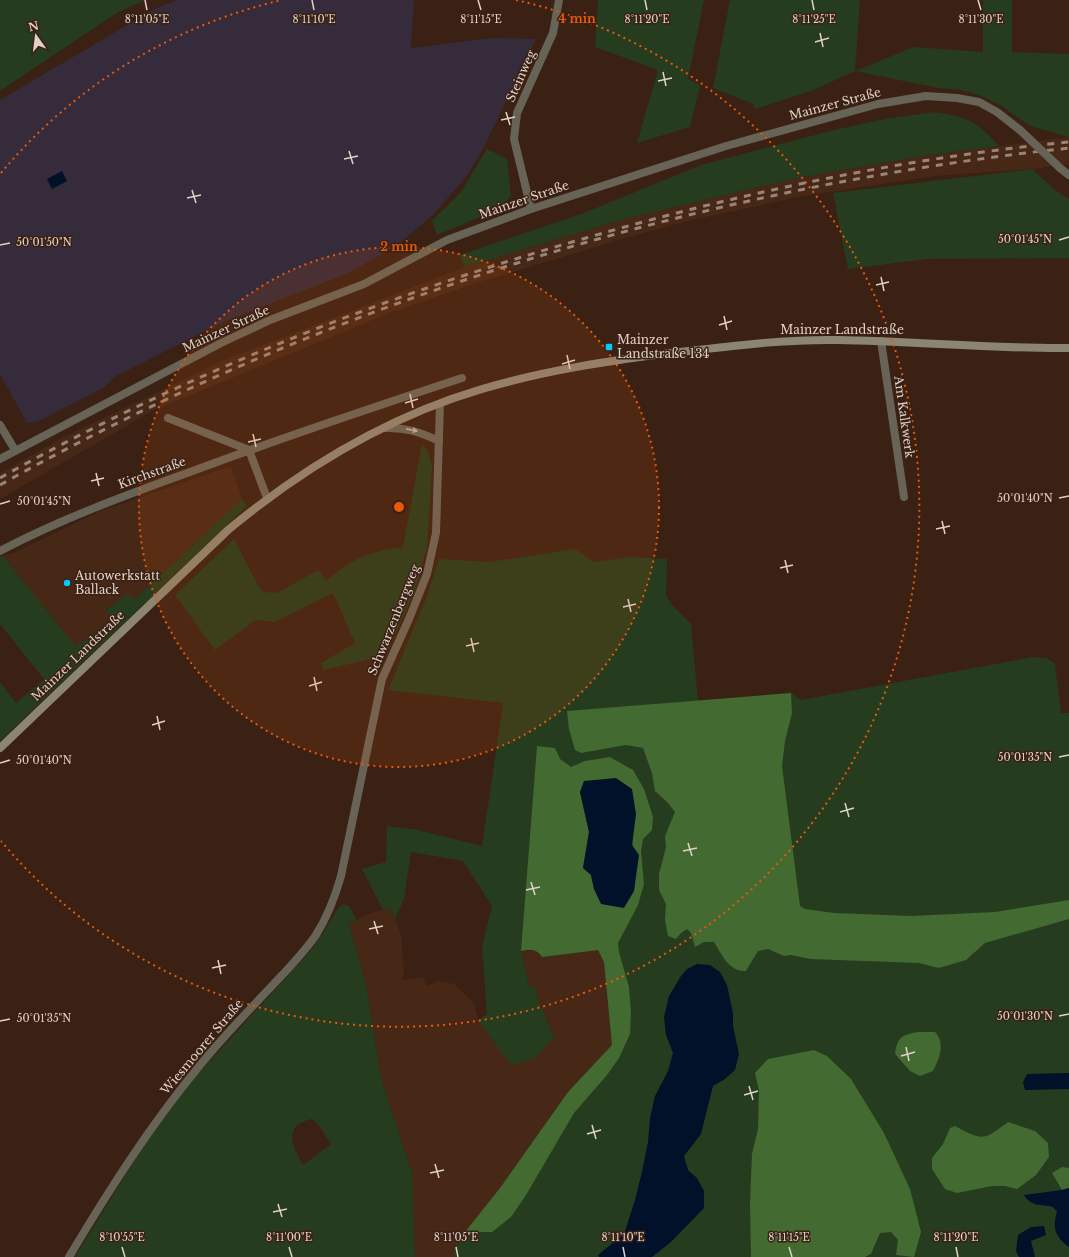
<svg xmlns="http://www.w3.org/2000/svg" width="1069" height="1257" font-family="'Libre Baskerville',serif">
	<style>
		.commercial { fill: #362b3a }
		.built { fill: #472816 }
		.green { fill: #263c1e; fill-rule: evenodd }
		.forest { fill: #426a31; fill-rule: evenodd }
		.water { fill: #001129 }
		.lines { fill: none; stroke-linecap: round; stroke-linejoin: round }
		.street { stroke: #676457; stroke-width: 8 }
		.secondary { stroke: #8b8571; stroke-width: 8 }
		.rail { stroke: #988479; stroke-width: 3; stroke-dasharray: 7 7; stroke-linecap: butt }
		.street-bridge { stroke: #676457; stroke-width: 8 }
		.oneway { fill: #b6aba0 }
		.ticks { fill: none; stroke: #e1d1c8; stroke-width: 1.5 }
		.ring { fill: none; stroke: #e8590c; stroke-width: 2; stroke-dasharray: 2 4 }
		.poi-dot { fill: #00cbf9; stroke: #3a2114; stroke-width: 1.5 }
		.labels { text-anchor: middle; stroke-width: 3; stroke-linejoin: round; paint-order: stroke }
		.street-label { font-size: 12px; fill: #e1d1c8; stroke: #3a2114 }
		.poi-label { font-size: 12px; fill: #e1d1c8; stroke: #3a2114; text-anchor: start }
		.ticks-label { font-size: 10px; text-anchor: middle; fill: #e1d1c8; stroke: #3a2114; stroke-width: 3; stroke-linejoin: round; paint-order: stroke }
		.centre { fill: #e8590c; stroke: #3a2114; stroke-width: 2 }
		.ring-label { font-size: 12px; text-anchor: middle; font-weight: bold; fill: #e8590c; stroke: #3a2114; stroke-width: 3; stroke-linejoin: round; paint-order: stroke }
	</style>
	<rect width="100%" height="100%" fill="#3a2114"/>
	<path class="commercial" d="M178,0H414L411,48L493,38L536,39L483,149L466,177L433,215L395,247L346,274L225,321L116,376L103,388L37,422L27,423L0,374V100L156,8Z"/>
	<g class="built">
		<path d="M1069,137V164L1032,169L934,176L798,197L692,220L629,237L476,283L392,312L154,410L0,499V473L64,437L222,361L465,267L624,219L797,178L923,156Z"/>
		<path d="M231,466L242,499L134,600L106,609L113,619L76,647L3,556L16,552L98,512Z"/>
		<path d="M390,907L401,935L404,972L402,980L424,977L426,986L439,981L454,984L474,1003L478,1020L554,1038L538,999L535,985L529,987L521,951L598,950L604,962L612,1045L568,1092L500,1188L454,1248V1257H415L412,1173L381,1078L366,985L349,924L368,914Z"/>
	</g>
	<g class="green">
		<path d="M0,0H145L118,12L0,91Z"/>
		<path d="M598,0H704L688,79L700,85L690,127L637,143L658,70L595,47Z"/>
		<path d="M730,0H860L855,71L914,47L983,52V0H1012V52L1069,54V137L1030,126L1000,105L979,95L960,90L938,88L855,71L811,91L755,109L753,104L713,88Z"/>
		<path d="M934,112C967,117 976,120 999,146L923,156L797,178L624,219L465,267L460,255L584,213L701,165L834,130L885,119Z"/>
		<path d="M487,149L507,159L511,196L499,209L437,235L432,221L461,192Z"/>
		<path d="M1032,169L1056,191L1069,199V258L928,259L848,269L833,193Z"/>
		<path d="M422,444L428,452L432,467L427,547L415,591L385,656L323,670L321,663L355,643L333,593L275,622L256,620L215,650L175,595L234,539L259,587L263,592L277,593L318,570L326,581C353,558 368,552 403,547Z"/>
		<path d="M242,499L247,506L0,741V682L16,703L44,679L0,624V557L3,556L76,647L113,619L106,610L128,594L134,600Z"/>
		<path d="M575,549L593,562L631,557L667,559L666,595L672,605L691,624L698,701L791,693L801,700L1033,657L1047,658L1055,664L1061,713H1069V1257H454V1248L500,1188L568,1092L612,1045L604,962L598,950L542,957C536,948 531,950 521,951L529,987L535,985L538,999L554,1038L535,1058L511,1065L478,1020L487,1014L482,947L492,906L463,861L411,852L404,899L395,919L390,907L383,910L362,869L386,862L387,826L413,829L482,846L503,703L388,690L427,596L439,559L489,562Z"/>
		<path d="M343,904L349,906L357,920L349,924L366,985L381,1078L412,1173L415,1257H75L143,1146L194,1078L306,956L320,938L338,908ZM312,1119L318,1124L331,1144L303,1165C292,1146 282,1125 312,1119Z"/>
	</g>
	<g class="forest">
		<path d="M791,693L792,713L785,741L782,766L800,906L805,909L834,913L912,916L995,912L1069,900V919L985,943L966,960L939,968L919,963L810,959L791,955L784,956L768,949L758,951L746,971C729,972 722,955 714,942H704L695,947L691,933L687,929L681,933L676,939L668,936L665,920L666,904L659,890V874L666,847L665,836L675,812L668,803L655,791L652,773L643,748L626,745L581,753L575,750L569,729L567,711Z"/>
		<path d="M537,746L555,748L560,759L571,767L585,761L610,757L633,770L644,789L653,817L652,830L643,839L641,851L644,884L638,905L618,943L619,952L629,987L631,1013L630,1034L619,1058L607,1075L574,1113L526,1195L511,1217L492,1232H465L500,1188L568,1092L612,1045L604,962L598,950L542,957C536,948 531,950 521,951ZM580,792L633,832C631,852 636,871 634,891L594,889L591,875L583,868L589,832Z"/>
		<path d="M918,1032H935C946,1044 939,1059 933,1071L920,1076L910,1071L895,1054C897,1037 902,1035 918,1032Z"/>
		<path d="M814,1050L827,1056L851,1079L884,1133L910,1189L921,1232L914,1257L896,1255L898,1240L891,1232L880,1233L871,1254L865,1257H751L750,1203L752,1154L758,1129L759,1091L755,1073L768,1059Z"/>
		<path d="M1008,1122L1035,1131L1048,1143L1049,1157L1036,1175L1017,1189L1005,1186H992L957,1193L945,1189L932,1169V1158L943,1144L950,1128L955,1126C983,1141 983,1141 1008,1122Z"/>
		<path d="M1062,1167L1069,1168V1188L1062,1190L1052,1173Z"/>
	</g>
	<g class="water">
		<path d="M62,171L67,181L52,189L47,179Z"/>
		<path d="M616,778L632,789L636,814L632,845L639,855L634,891L624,908L601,904L594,889L591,875L583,868L589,832L580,792L584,781Z"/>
		<path d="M697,964L710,965L720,972L727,985L733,1013V1026L739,1054L735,1070L725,1079L713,1086L701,1134L684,1156L688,1170L697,1178L704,1191V1208L671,1242L652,1257H599L598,1255L624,1234L635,1200L641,1176L648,1142L650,1118L655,1096L668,1071L673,1053L666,1035L664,1017L669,996L681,976L687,969Z"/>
		<path d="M1069,1073V1089L1025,1090L1023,1082L1027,1074Z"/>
		<path d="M1069,1188V1247C1055,1237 1052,1227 1057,1212L1053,1207C1041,1204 1031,1207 1024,1195L1062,1190Z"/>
		<path d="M1044,1226L1046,1235L1031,1241L1035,1257H1019L1016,1251L1018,1235L1031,1227Z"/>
	</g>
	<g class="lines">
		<g class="street">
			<path d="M1060,168L1069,175"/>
			<path d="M531,209L514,139L517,113L553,33L559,0"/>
			<path d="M881,341L904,497"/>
			<path d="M168,418L249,450L267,498"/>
			<path d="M0,425L15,450"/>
			<path d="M384,428C405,427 420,432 439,441"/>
			<path d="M0,459L221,343L270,320L364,284L447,240L531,209L726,146L878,104L926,96L957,98L979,102L997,112L1020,130"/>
			<path d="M0,551C61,519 126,495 190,472C280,438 371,408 462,378"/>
			<path d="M69,1257C109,1190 151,1124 201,1064C223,1037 247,1012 270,988C286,971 303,954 316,935C328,916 335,897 341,876L382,679L409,619L427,574L436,533L440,404"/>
		</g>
		<path class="secondary" d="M0,748L228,530C304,467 387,417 482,389C546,370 613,360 679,352C732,346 785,339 838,340C915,341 992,349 1069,348"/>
		<g class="rail">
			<path d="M0,478C185,374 383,296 586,238C744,192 905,158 1069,142"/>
			<path d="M0,485C326,302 698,188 1069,148"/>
		</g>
		<path class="street-bridge" d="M1020,130L1060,168"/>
	</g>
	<defs><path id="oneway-solid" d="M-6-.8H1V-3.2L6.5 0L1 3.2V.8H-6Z"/></defs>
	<use class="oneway" href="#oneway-solid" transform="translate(412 430) rotate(11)"/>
	<path class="ticks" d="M145,0L147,10M312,0L314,10M478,0L481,10M645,0L647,10M812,0L814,10M978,0L981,10M820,33L823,47M815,42L829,38M663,72L666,86M658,81L672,78M506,112L510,125M501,120L515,117M349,151L353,164M344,159L358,156M192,190L196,203M187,198L201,195M1059,240L1069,237M0,245L10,243M881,277L884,291M876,285L889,282M724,316L727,330M719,325L732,321M567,355L570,369M562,364L575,360M410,394L413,408M405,403L418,399M253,434L256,447M248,442L261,439M96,473L99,486M91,481L104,478M1059,498L1069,496M0,504L10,501M942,521L945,534M936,529L950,526M785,560L788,573M780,568L793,565M628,599L631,612M623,607L636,604M471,638L474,652M466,646L479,643M314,677L317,691M309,686L322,682M157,716L160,730M152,725L165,721M1059,757L1069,755M0,763L10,760M845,803L849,817M840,812L854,808M688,843L692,856M683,851L697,848M531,882L535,895M526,890L540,887M374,921L378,934M369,929L383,926M218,960L221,974M212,968L226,965M1059,1016L1069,1014M0,1021L10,1019M906,1047L909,1061M901,1056L915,1052M749,1086L753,1100M744,1095L758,1091M592,1125L596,1139M587,1134L601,1130M435,1164L439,1178M430,1173L444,1170M278,1204L282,1217M273,1212L287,1209M122,1247L125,1257M289,1247L292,1257M456,1247L458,1257M623,1247L625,1257M789,1247L792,1257M956,1247L958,1257"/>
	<circle cx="399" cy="507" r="260" fill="#e8590c" fill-opacity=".12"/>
	<g class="ring">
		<circle cx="399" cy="507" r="260"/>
		<path d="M1 173A520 520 0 0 1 282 0M516 0A520 520 0 1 1 1 841"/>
	</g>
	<g class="poi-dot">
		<rect x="605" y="343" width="8" height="8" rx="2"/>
		<circle cx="67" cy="583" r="4"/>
	</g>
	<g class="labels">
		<g class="street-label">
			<text transform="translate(521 76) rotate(-66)" y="4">Steinweg</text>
			<text transform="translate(835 104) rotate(-15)" y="4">Mainzer Straße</text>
			<text transform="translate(524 200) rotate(-19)" y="4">Mainzer Straße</text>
			<text transform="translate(226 329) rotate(-25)" y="4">Mainzer Straße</text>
			<text x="842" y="334">Mainzer Landstraße</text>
			<text transform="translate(904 417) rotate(82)" y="4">Am Kalkwerk</text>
			<text transform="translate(152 473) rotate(-20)" y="4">Kirchstraße</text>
			<text transform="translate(394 620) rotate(-68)" y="4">Schwarzenbergweg</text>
			<text transform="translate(78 656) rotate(-44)" y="4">Mainzer Landstraße</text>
			<text transform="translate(202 1047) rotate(-50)" y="4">Wiesmoorer Straße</text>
		</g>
		<g class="poi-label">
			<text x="617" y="344">Mainzer<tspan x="617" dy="14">Landstraße 134</tspan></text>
			<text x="75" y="580">Autowerkstatt<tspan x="75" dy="14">Ballack</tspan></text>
		</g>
	</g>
	<g class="ticks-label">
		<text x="814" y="23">8°11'25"E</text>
		<text x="147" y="23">8°11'05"E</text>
		<text x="314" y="23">8°11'10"E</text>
		<text x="481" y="23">8°11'15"E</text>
		<text x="647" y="23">8°11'20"E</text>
		<text x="981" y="23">8°11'30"E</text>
		<text x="1025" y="243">50°01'45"N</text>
		<text x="44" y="246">50°01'50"N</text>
		<text x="1025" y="502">50°01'40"N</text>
		<text x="44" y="505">50°01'45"N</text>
		<text x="1025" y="761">50°01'35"N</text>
		<text x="44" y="764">50°01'40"N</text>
		<text x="1025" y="1020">50°01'30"N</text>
		<text x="44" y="1022">50°01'35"N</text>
		<text x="122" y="1241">8°10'55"E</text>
		<text x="289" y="1241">8°11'00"E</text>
		<text x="456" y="1241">8°11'05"E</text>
		<text x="623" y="1241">8°11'10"E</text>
		<text x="789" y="1241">8°11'15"E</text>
		<text x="956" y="1241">8°11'20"E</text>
	</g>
	<circle cx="399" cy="507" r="6" class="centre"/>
	<g class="ring-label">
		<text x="577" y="23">4 min</text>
		<text x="399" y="251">2 min</text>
	</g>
	<g transform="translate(36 36) rotate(346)" stroke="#3a2114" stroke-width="3" paint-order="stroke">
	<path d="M0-3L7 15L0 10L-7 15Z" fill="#e1d1c8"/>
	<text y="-6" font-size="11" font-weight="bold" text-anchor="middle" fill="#e1d1c8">N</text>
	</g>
</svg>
